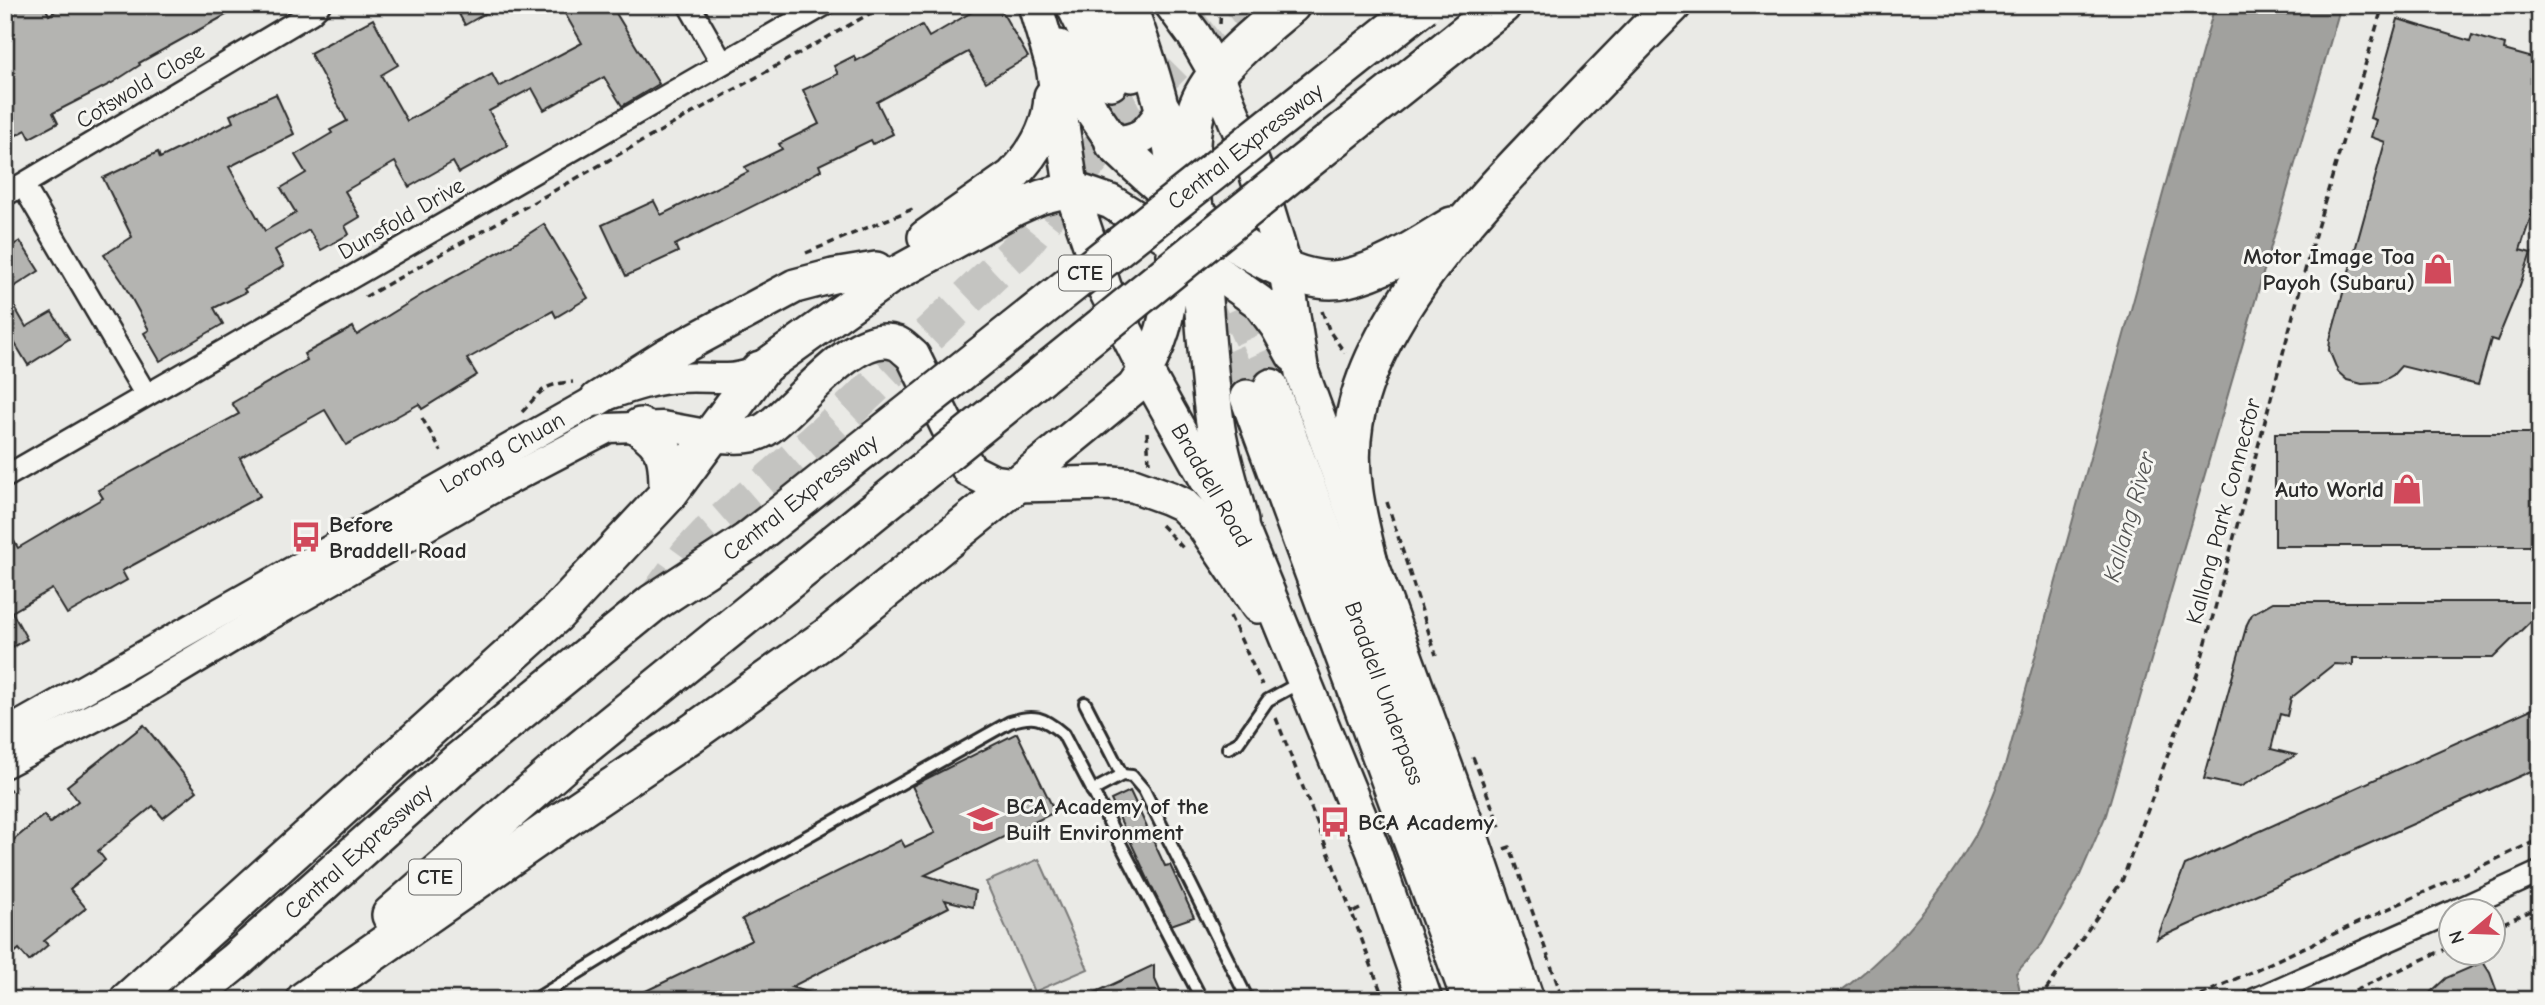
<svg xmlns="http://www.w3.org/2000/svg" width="2545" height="1005" font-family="'Comic Neue',sans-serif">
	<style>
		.green { fill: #cacac7; stroke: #7a7a79; stroke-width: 2 }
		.water { fill: #a1a19e; stroke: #727270; stroke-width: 2 }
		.building { fill: #b4b4b1; stroke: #2b2b2b; stroke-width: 2 }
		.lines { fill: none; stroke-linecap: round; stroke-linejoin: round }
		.trunk-tunnel { stroke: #c4c4c1; stroke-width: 33; stroke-dasharray: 33 17; stroke-linecap: butt }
		.motorway-tunnel { stroke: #c4c4c1; stroke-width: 37; stroke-dasharray: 37 18; stroke-linecap: butt }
		.service-casing { stroke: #2b2b2b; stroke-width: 16 }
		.minor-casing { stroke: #2b2b2b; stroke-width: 26 }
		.secondary-casing { stroke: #2b2b2b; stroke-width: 33 }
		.trunk-casing { stroke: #2b2b2b; stroke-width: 38 }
		.motorway-casing { stroke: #2b2b2b; stroke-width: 42 }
		.path { stroke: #2b2b2b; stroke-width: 3.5; stroke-dasharray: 7 5; stroke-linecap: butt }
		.service { stroke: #f6f6f2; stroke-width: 10 }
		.minor { stroke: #f6f6f2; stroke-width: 21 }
		.secondary { stroke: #f6f6f2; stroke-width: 28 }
		.trunk { stroke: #f6f6f2; stroke-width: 33 }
		.motorway { stroke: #f6f6f2; stroke-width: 37 }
		.motorway-bridge-casing { stroke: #2b2b2b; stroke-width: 42; stroke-linecap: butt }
		.motorway-bridge { stroke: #f6f6f2; stroke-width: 37 }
		.labels { text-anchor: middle; stroke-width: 6; stroke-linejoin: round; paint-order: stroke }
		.shield { fill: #f6f6f2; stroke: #686867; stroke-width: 2 }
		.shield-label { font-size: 21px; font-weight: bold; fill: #2b2b2b }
		.street-label { font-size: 23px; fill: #2b2b2b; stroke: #f6f6f2 }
		.poi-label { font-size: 23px; font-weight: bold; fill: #2b2b2b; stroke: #f6f6f2; text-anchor: start }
		.water-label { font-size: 24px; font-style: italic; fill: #545453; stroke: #f6f6f2 }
	</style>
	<rect width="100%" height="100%" fill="#eaeae6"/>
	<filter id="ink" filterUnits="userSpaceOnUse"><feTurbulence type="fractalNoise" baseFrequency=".0143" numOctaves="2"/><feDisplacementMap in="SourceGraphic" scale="14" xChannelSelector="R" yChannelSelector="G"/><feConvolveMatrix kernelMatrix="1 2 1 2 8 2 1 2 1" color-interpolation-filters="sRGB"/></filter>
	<g filter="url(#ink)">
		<path class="green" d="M1039,859L1088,969L1034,992L986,882Z"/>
		<path class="water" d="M2215,5H2341L2106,815L2080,875L2042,944L2016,973L2022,1000H1828C1890,958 1938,900 1975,836C1987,814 1995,789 2005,766Z"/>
		<g class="building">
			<path d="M5,5H44L49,15L65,5H244L139,63L140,65L112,83L53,113L58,123L30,138L26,130L5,141Z"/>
			<path d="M454,5H500L465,25Z"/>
			<path d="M560,5H611L659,84L622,106L604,77L544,110L532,88L489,111L508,146L459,173L453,162L409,187L395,162L345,191L360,217L345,226L349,234L321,250L309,230L275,250L284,266L244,289L246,292L214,308L223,324L160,361L144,333L149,330L122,281L104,255L132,237L103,178L158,152L160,158L233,122L230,115L276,94L294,134L229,167L265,231L296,213L281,188L306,173L295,155L332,133L330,130L347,121L310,53L373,19L398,65L381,75L407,121L492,74L499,87L582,43Z"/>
			<path d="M984,5H998L1028,57L986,82L968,52L877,102L893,134L873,144L871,140L819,165L821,170L791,187L675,245L678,252L626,276L602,225L654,201L661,215L748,172L745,167L782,149L779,144L819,124L803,90L838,74L834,66L854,56L856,61L922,25L929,37Z"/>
			<path d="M2398,19L2470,41L2472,35L2505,45L2504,50L2540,60V189L2520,250L2531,253L2520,285L2497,341L2491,339L2478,385L2401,366L2393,375L2379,383L2362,384L2347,380L2338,372L2329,350L2330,340L2385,142L2371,137L2376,120L2370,118Z"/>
			<path d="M544,224L588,298L556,317L553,311L467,359L477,375L422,409L419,404L346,445L325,410L240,458L260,496L122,571L127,580L67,614L52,589L12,612L27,639L5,651V526L18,548L103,498L98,490L239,414L232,403L307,360L304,354L353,327L357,335L426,292L513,244Z"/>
			<path d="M20,241L39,271L6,292L26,327L52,312L69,339L28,365L5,327V250Z"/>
			<rect x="2275" y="433" width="264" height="113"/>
			<path d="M2273,602H2540V612L2493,658H2353V665L2334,664L2291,698L2287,716L2280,714L2271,749L2296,755L2240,787L2204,779L2247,624L2252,614Z"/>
			<path d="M2540,705V767L2157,939L2185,865Z"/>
			<path d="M144,725L197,791L163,818L153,806L98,851L105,860L70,889L86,908L44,941L48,945L29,961L19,949L5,961V847L44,815L50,823L78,801L67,786Z"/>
			<path d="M1017,733L1055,812L925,875L975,891L973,907L945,900L949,907L791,987L820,996V1000H627L752,940L742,919L901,840L905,847L935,833L912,786Z"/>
			<path d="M1130,791L1165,866L1170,865L1194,917L1171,925L1155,894L1111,800Z"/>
			<path d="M2483,962L2490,973L2500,1000H2422L2446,978Z"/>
			<path d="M1154,965V977L1164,1000H1079Z"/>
		</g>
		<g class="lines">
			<g class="trunk-tunnel">
				<path d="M1111,83L1146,164"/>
				<path d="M1216,263L1271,386"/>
				<path d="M1207,306L1247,397"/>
			</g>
			<path class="motorway-tunnel" d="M653,603L688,555L708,534L829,429L1021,247L1138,100L1205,33L1242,5"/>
			<g class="service-casing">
				<g id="service">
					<path d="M1085,703L1122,775"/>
					<path d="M1228,748L1238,743L1268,700L1299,683"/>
					<path d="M1092,791L1122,775L1132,776L1144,790L1248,1000"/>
					<path d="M534,1000L726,882L1010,722C1034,714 1043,717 1063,734L1202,1000"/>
				</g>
			</g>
			<g class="minor-casing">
				<g id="minor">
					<path d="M689,5L722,63"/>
					<path d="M23,185L146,395"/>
					<path d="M5,195L311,13L319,5"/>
					<path d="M5,477L824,5"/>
					<path d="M2455,911L2540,872"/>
					<path d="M2254,1000L2450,913"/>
				</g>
			</g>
			<g class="secondary-casing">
				<g id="secondary">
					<path d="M5,734L597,399C624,390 649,380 678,378C711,375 729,384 760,370"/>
					<path d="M5,763L131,698L256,623L495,487L608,428L662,426L711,435"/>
				</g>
			</g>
			<g class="trunk-casing">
				<g id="trunk">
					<path d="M1035,5L1053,66L1072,192L1105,289L1146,371L1207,480L1239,522L1374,852L1425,1000"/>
					<path d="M1073,5L1111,83"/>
					<path d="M1101,5L1132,75"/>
					<path d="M1172,5L1194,35L1217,75L1255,169L1286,271L1302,373L1474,845L1527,1000"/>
					<path d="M1059,47L1092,111L1114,143C1144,141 1148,133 1164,110"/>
					<path d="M925,237L1012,176C1034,154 1050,127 1051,96"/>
					<path d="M760,370L890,277L1014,209L1041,197L1061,192L1085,193L1111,202L1175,242L1259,302L1277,326L1293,355"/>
					<path d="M1271,386L1500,1000"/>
					<path d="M1247,397L1469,1000"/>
					<path d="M597,399L665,356L795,286L833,276L876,269"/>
					<path d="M711,435C731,436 752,440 769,427C799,406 855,328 896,343C902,345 908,352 913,356L969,470L993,482L1015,485L1112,483L1133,485L1169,498L1182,504L1203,525L1258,606"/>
					<path d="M1015,485L1133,388C1163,349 1169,313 1173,264C1175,242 1179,218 1177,195C1171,129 1152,67 1129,5"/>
				</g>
			</g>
			<g class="motorway-casing">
				<g id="motorway">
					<path d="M1114,143C1161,188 1279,296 1347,278C1386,269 1419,246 1452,226"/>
					<path d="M1290,174L1502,5"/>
					<path d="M640,427C669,446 668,462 668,494"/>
					<path d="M1239,522C1232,492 1221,460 1216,429C1207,371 1205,313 1199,254C1195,213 1182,139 1200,101C1217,64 1260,31 1291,5"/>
					<path d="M1368,559C1357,514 1346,471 1354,423C1371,316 1483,199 1557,123C1595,84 1633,44 1672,5"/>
					<path d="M391,915L575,754"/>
					<path d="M129,1000L555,615L668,494L760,370"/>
					<path d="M187,1000L234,962L459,761L653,603L748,541"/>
					<path d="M305,1000L553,827L691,734L827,637L1015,485"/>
				</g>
			</g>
			<g class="path">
				<path d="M1220,24L1221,5"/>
				<path d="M806,253L915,208"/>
				<path d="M365,297L885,5"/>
				<path d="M1322,311L1330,332L1345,353"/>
				<path d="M522,412C542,391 542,384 573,382"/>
				<path d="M422,418L441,451"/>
				<path d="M1147,432L1149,462"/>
				<path d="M1387,502L1436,655"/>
				<path d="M1161,525L1185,550"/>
				<path d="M1230,616L1262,685"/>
				<path d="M1276,718L1352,913"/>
				<path d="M1473,757L1500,827"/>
				<path d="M5,793L16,787"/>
				<path d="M1504,849L1510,847L1563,1000"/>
				<path d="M1360,909L1352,913L1384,1000"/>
				<path d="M2492,928L2540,907"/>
				<path d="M2039,1000L2122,881L2198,672L2311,248L2383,5"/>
				<path d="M2190,1000L2540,839"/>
				<path d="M2333,1000L2450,947"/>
			</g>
			<use href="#service" class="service"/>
			<use href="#minor" class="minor"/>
			<use href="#secondary" class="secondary"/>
			<use href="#trunk" class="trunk"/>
			<use href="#motorway" class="motorway"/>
			<g class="motorway-bridge-casing">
				<g id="motorway-bridge">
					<path d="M748,541L1423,5"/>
					<path d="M575,754L1290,174"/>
				</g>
			</g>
			<use href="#motorway-bridge" class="motorway-bridge"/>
		</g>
	</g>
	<defs>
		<g id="shop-bare" transform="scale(2.415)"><path d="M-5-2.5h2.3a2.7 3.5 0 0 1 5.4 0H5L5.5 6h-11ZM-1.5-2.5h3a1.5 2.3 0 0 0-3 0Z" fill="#d1495b" stroke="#f6f6f2" stroke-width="2.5" paint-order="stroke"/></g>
		<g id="bus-bare" transform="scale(2.415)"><path d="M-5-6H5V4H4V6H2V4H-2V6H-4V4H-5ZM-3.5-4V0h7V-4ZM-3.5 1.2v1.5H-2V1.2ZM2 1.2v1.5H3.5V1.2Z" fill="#d1495b" stroke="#f6f6f2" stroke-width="2.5" paint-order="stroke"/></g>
		<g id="university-bare" transform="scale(2.415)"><path d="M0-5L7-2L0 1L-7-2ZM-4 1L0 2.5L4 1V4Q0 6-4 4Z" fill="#d1495b" stroke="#f6f6f2" stroke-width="2.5" paint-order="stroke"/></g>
	</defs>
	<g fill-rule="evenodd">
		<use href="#shop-bare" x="2438" y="269"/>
		<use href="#shop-bare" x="2407" y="489"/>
		<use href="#bus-bare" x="306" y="537"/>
		<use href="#university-bare" x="983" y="819"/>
		<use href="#bus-bare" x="1335" y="822"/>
	</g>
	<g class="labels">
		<g class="shield">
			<rect x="1059" y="255.5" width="52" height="35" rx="5"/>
			<rect x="409" y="859.5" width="52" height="35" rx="5"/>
		</g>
		<g class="shield-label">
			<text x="1085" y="280">CTE</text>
			<text x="435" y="884">CTE</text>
		</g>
		<g class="street-label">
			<text transform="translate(140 85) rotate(-31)" y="8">Cotswold Close</text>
			<text transform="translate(1245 146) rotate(-38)" y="8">Central Expressway</text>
			<text transform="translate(401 218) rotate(-30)" y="8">Dunsfold Drive</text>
			<text transform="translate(502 452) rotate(-30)" y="8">Lorong Chuan</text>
			<text transform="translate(1212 485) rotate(60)" y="8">Braddell Road</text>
			<text transform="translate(800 497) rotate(-38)" y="8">Central Expressway</text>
			<text transform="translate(2223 511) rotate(-75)" y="8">Kallang Park Connector</text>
			<text transform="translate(1385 693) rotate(70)" y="8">Braddell Underpass</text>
			<text transform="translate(358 851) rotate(-42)" y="8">Central Expressway</text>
		</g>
		<g class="poi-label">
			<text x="2415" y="264" text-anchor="end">Motor Image Toa<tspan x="2415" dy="26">Payoh (Subaru)</tspan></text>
			<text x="2384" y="497" text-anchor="end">Auto World</text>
			<text x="329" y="532">Before<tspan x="329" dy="26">Braddell Road</tspan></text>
			<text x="1006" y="814">BCA Academy of the<tspan x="1006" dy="26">Built Environment</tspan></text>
			<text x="1358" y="830">BCA Academy</text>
		</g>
		<g class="water-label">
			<text transform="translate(2129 517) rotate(-74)" y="8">Kallang River</text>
		</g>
	</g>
	<rect width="2545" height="1005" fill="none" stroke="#f6f6f2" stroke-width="28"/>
	<rect x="14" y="14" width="2517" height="977" fill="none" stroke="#2b2b2b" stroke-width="2.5" filter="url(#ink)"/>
	<g transform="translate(2472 932) rotate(251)"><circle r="33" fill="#f6f6f2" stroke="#a5a5a2" stroke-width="2"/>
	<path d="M0-5L12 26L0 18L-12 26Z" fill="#d1495b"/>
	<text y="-10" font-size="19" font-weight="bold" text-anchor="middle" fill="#2b2b2b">N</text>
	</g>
</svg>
